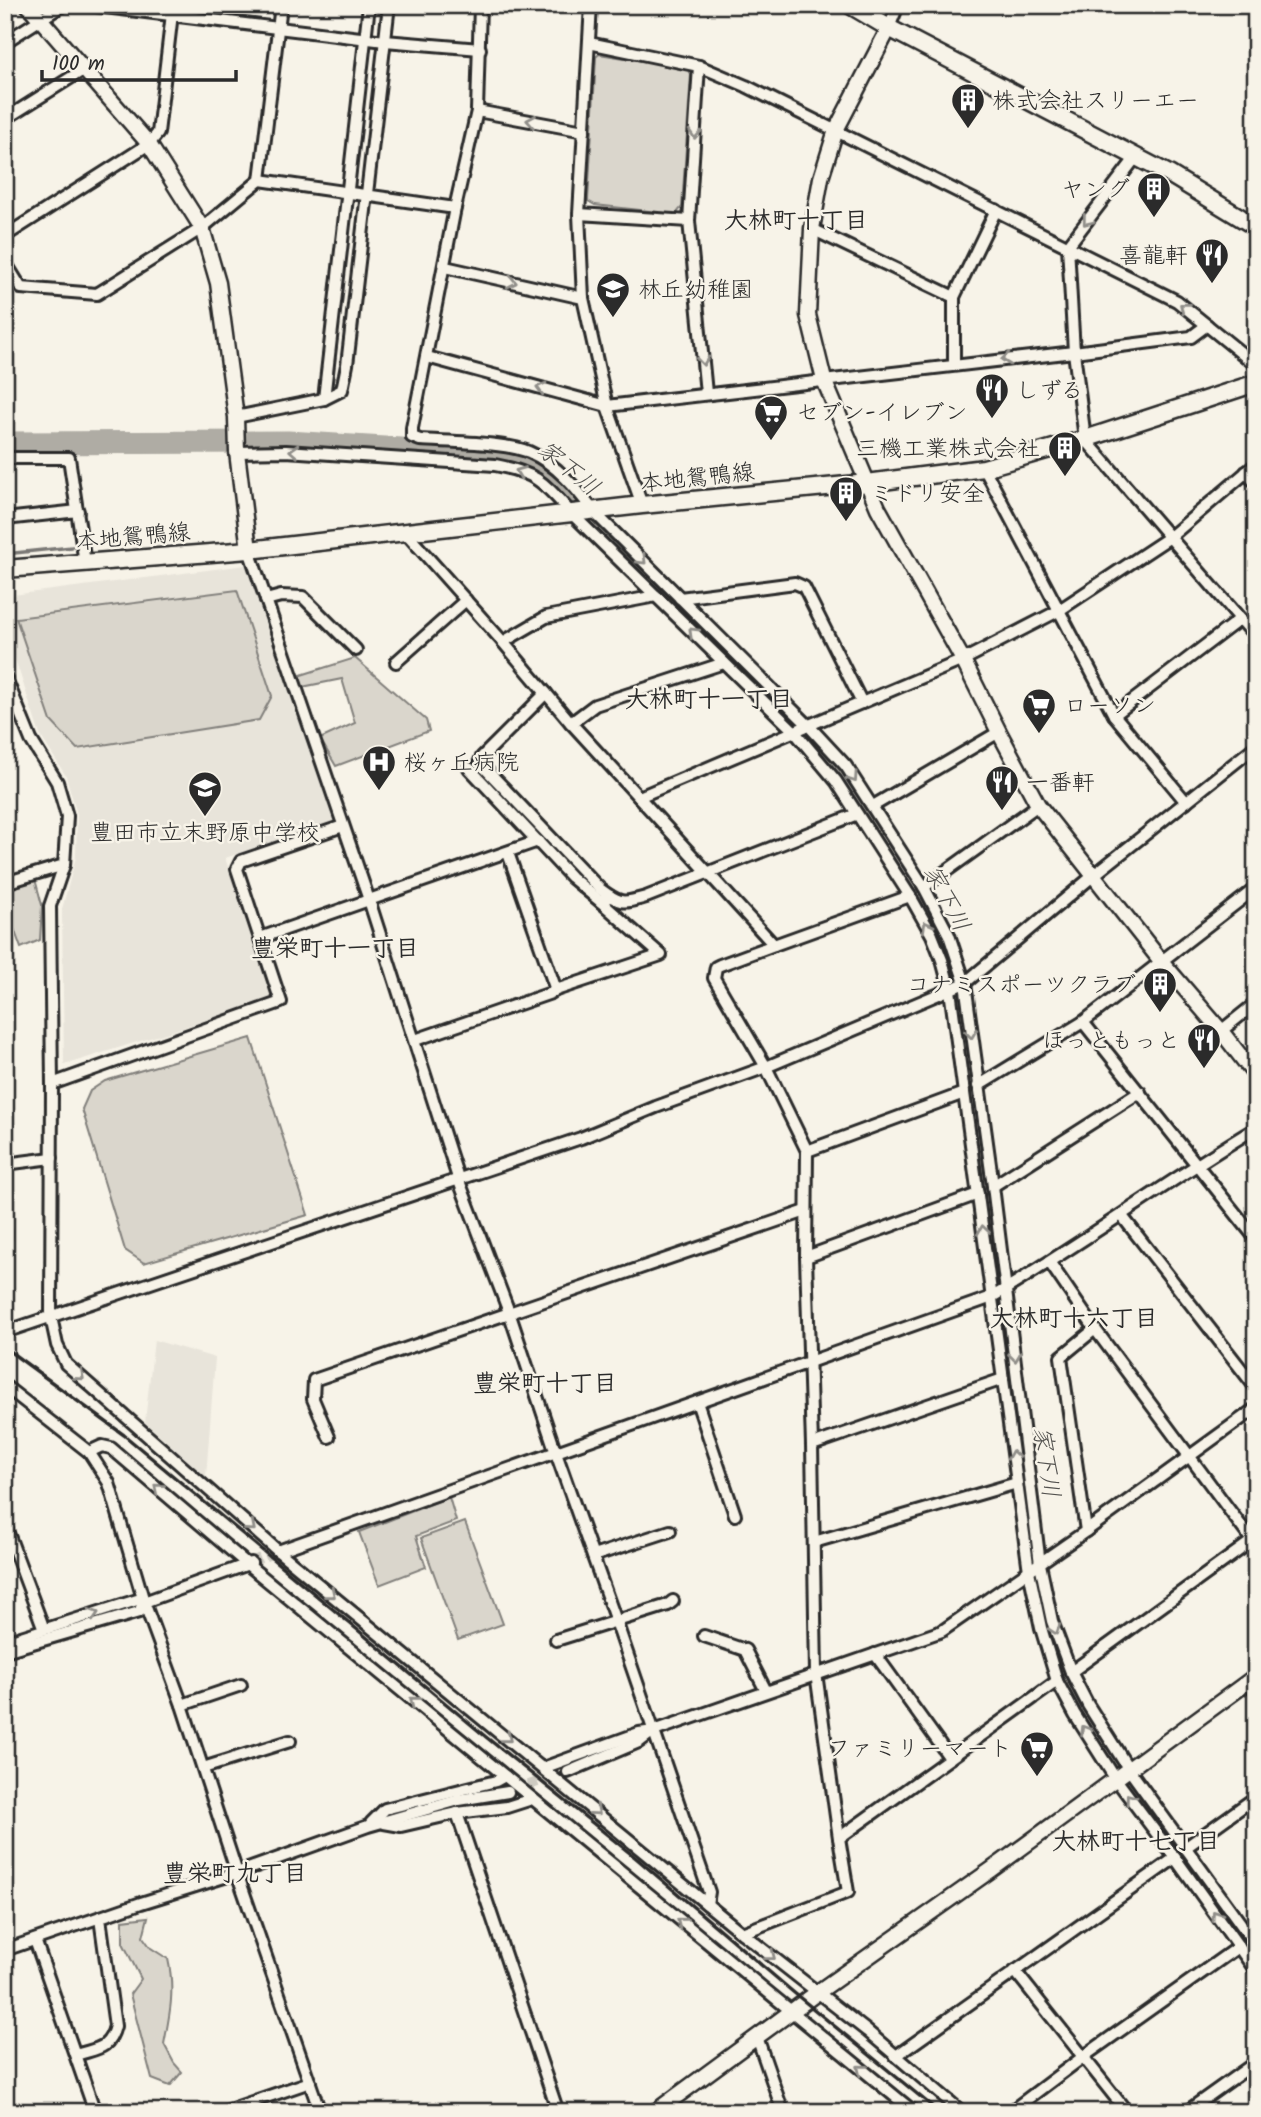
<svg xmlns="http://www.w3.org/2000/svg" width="1261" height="2117" font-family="Kalam,'Klee One',sans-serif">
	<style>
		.built { fill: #e8e4da }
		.green { fill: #dad6cc; stroke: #82807c; stroke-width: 2 }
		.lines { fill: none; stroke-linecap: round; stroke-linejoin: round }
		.stream { stroke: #7a7874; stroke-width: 3.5 }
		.river { stroke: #afaca4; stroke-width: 23 }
		.minor-tunnel { stroke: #cecbc2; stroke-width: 10; stroke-dasharray: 10 5; stroke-linecap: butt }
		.minor-casing { stroke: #2b2b2b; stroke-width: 16 }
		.tertiary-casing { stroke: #2b2b2b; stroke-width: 19 }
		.secondary-casing { stroke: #2b2b2b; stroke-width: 21 }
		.minor { stroke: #f7f3e8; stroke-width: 10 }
		.tertiary { stroke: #f7f3e8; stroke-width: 14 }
		.secondary { stroke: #f7f3e8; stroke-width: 16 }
		.rail { stroke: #2b2b2b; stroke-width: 3.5 }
		.oneway { stroke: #918f8a }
		.labels { text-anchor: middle; stroke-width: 5; stroke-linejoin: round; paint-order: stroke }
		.poi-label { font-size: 23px; fill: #2b2b2b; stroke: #f7f3e8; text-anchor: start }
		.street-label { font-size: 23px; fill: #2b2b2b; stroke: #f7f3e8 }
		.neighbourhood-label { font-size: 24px; font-weight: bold; fill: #2b2b2b; stroke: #f7f3e8 }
		.water-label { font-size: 24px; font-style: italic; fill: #53524f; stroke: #f7f3e8 }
	</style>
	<rect width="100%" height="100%" fill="#f7f3e8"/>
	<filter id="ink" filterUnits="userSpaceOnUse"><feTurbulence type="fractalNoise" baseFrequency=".0143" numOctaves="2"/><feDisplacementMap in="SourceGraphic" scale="14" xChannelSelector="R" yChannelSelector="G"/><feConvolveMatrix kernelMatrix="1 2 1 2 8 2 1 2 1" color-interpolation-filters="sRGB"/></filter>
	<g filter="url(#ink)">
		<g class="built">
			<path d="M246,565L334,822L225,858L274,999L64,1065L62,909L76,857L77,814L66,776L40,735L5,628V596Z"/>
			<path d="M154,1340L215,1358L206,1477L145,1422Z"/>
		</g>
		<g class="green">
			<path d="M599,54L688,68L691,74L682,207L676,214L595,205L588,201L596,57Z"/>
			<path d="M237,590L272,696L259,720L77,749L51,721L16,618Z"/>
			<path d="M355,658L426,720L429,731L336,766L320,739L355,723L342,679L302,687L298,676Z"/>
			<path d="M35,879L42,905L40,940L21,948L5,904V889Z"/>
			<path d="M251,1038L308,1215L144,1263L125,1250L82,1109L90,1091L105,1081Z"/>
			<path d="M449,1497L456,1521L416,1536L426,1567L379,1585L359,1532Z"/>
			<path d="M465,1522L503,1624L458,1640L421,1538Z"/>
			<path d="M148,1917L143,1937L151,1948L168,1959C175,1989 170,2014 164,2044L174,2063L182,2072L170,2086L152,2079L130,1994L141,1979L123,1943V1920Z"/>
		</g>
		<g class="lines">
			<path class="stream" d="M5,554L72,547"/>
			<path class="river" d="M5,443L288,442L513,456L530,464L550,480L814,741L856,793L940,934L950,960L959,1001L1039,1595C1045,1621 1051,1649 1062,1674C1073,1700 1090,1725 1106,1749L1256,1960"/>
			<g class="minor-tunnel">
				<path d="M251,1562L278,1551"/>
				<path d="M514,1790L568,1772"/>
			</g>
			<g class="minor-casing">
				<g id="minor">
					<path d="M88,5L385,41L480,49"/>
					<path d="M480,5L477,111L455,208L412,428V437L420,440C448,442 505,442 529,452C557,464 577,489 594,512L809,726L846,766L924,887L949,935L965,983L993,1186L1040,1564L1052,1621L1071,1672L1088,1705L1128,1768L1256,1945"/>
					<path d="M591,5L579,214L583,298L607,406L642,505"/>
					<path d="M889,28L898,5"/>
					<path d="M5,42L63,5"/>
					<path d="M589,43L699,66L746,86L1177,301L1256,365"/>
					<path d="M699,66L689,221L706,393"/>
					<path d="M477,111L584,131"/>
					<path d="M5,119L83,70"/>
					<path d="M1136,157L1068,246L1074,352L1085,439L1256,637"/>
					<path d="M260,180L455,208"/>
					<path d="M579,214L689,221"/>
					<path d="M812,229L954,297"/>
					<path d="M5,236L149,144L158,133L173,5"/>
					<path d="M5,262L21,288L97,294L202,228L260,180L281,5"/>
					<path d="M445,267L583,298"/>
					<path d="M427,357L607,406L1074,352L1191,337L1207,325"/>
					<path d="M954,365V297L996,210"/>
					<path d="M324,399L369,5"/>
					<path d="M236,417L324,399L342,390L347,365L389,5"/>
					<path d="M237,452L286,451L495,465C538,473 544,483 572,514L794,731L836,781L910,896L932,935L942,960L950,990L1029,1571L1041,1628L1057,1681L1075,1715L1115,1778L1175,1858L1256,1971"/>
					<path d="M5,458H69L85,563"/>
					<path d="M984,468L1114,715L1186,802"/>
					<path d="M1246,472L1256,484"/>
					<path d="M5,519L78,511"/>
					<path d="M406,533L503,642L571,723L774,945L720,965L716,967L714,978L766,1067L807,1151L806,1257L812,1445L816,1673L839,1838L848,1892L742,1933"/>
					<path d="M249,550L369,900L459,1181L509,1312L556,1453L616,1621L709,1892L707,1904"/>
					<path d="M680,598L795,583L804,587L862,703"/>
					<path d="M266,600L281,596L303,597L356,650"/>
					<path d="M503,642L546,617L656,596"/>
					<path d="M396,662L466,600"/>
					<path d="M5,676L31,740L57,782L67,816L64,865L50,906L52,1084L51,1317L57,1345L66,1364L278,1551L742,1933L867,2031L962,2112"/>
					<path d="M546,693L482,757L480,761L482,765L600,889C620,904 622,904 646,897L857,814"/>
					<path d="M1114,715L1240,619"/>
					<path d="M571,723L595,705L724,663"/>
					<path d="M469,768L571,877L601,902"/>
					<path d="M639,797L963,660L1058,611L1170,537L1256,464"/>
					<path d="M873,806L999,732"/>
					<path d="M508,853L556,990"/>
					<path d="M5,883L64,865"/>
					<path d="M924,887L1038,805"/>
					<path d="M260,938L538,841"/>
					<path d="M774,945L910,896"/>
					<path d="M1083,1022L1256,1239"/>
					<path d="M1221,1031L1256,1003"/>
					<path d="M415,1040L551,993L556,990L661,955L601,902L610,896"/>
					<path d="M52,1084L281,1002L237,869L241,861L343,826"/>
					<path d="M978,1086L1083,1022L1256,888"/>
					<path d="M807,1151L964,1093"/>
					<path d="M5,1164L52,1158"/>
					<path d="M993,1186L1140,1092"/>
					<path d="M1122,1216L1256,1388"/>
					<path d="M5,1232V1237"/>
					<path d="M806,1257L978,1194"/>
					<path d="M1050,1263L1095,1329L1256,1546"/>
					<path d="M5,1332L581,1138L656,1107L766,1067L965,983L1094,875L1256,746"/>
					<path d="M5,1386L89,1452L109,1483L144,1602L182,1705L237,1873L320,2112"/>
					<path d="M697,1402L735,1515"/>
					<path d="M329,1437L313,1399L314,1380L806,1211"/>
					<path d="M812,1445L1003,1379"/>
					<path d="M89,1452L102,1446L111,1448L247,1564L914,2112"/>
					<path d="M5,1525L42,1624"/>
					<path d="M1086,1531L1061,1357L1095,1329"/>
					<path d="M814,1542L1017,1483"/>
					<path d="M278,1551L992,1297C1082,1244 1166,1182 1256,1128"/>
					<path d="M593,1556L670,1531"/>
					<path d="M704,1636L745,1650L766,1691"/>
					<path d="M556,1640L668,1605L673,1601"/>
					<path d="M5,1642L137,1600L144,1602L251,1563"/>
					<path d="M5,1651L139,1612L144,1602"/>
					<path d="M875,1654L950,1758"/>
					<path d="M1071,1672L1256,1538"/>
					<path d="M182,1705L241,1685"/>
					<path d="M203,1768L290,1741"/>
					<path d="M543,1768L639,1733L654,1731L942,1631L1086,1531L1256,1408"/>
					<path d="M568,1772L639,1742L652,1732"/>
					<path d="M457,1813L558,2112"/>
					<path d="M371,1823L385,1809L496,1781L505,1776"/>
					<path d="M384,1823L401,1826L457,1813L507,1807L532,1799"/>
					<path d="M839,1838L1057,1681"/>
					<path d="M1185,1848L1256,1797"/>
					<path d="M35,1940L95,2112"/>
					<path d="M5,1950L141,1903L237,1873L368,1826L459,1800L508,1792"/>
					<path d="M1015,1971L1127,2112"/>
					<path d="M757,2037L783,2112"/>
					<path d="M76,2055C97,2048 109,2050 115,2026L100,1918"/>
					<path d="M896,2056L1175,1858"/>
					<path d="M223,2112L310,2082"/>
					<path d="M1010,2112L1083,2057L1238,1947"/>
					<path d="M1186,2112L1256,2062"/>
				</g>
			</g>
			<g class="tertiary-casing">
				<g id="tertiary">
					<path d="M28,5L149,144L202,228L218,283L236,417L237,452L249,550"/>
					<path d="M889,28L836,130L821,178L812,229L808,315L824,380L878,508L963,660L999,732L1038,805L1161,961L1221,1031L1256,1076"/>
					<path d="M655,2112L818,1992L991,1870L1256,1676"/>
				</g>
			</g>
			<g class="secondary-casing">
				<g id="secondary">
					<path d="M850,5L889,28L1169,174L1256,227"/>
					<path d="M5,569L249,550L642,505L867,483L984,468L1085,439L1256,383"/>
				</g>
			</g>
			<use href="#minor" class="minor"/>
			<use href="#tertiary" class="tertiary"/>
			<use href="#secondary" class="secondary"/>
			<path class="rail" d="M5,1348L124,1435L486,1737L636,1858L793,1992L939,2112"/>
		</g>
		<defs><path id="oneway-chevron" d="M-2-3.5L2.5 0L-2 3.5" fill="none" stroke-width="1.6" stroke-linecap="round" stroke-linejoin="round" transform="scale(1.75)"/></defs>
		<g class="oneway">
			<use href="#oneway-chevron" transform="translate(531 121) rotate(-170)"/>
			<use href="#oneway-chevron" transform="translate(695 134) rotate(94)"/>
			<use href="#oneway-chevron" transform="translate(1087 221) rotate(128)"/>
			<use href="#oneway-chevron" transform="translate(512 282) rotate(13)"/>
			<use href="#oneway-chevron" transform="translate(1184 307) rotate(-142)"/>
			<use href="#oneway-chevron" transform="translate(1006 359) rotate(174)"/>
			<use href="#oneway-chevron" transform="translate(703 361) rotate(84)"/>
			<use href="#oneway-chevron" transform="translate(541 388) rotate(-165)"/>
			<use href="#oneway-chevron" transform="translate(294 451) rotate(-177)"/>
			<use href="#oneway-chevron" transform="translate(520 472) rotate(-159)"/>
			<use href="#oneway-chevron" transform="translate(642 560) rotate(45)"/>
			<use href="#oneway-chevron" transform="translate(693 632) rotate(-136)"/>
			<use href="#oneway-chevron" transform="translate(853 778) rotate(56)"/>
			<use href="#oneway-chevron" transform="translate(927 926) rotate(-119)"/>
			<use href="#oneway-chevron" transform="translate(971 1034) rotate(83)"/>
			<use href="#oneway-chevron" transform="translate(983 1230) rotate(-98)"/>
			<use href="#oneway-chevron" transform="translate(1015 1357) rotate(83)"/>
			<use href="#oneway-chevron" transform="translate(80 1376) rotate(41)"/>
			<use href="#oneway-chevron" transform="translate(1013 1455) rotate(-98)"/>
			<use href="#oneway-chevron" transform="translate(158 1488) rotate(-140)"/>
			<use href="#oneway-chevron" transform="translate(251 1527) rotate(41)"/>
			<use href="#oneway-chevron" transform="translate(331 1594) rotate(39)"/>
			<use href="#oneway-chevron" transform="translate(94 1614) rotate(-18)"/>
			<use href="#oneway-chevron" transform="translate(1055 1630) rotate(71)"/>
			<use href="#oneway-chevron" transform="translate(414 1701) rotate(-141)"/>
			<use href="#oneway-chevron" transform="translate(1085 1730) rotate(-122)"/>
			<use href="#oneway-chevron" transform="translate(507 1738) rotate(39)"/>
			<use href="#oneway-chevron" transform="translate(1130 1798) rotate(-127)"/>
			<use href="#oneway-chevron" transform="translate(596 1811) rotate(40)"/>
			<use href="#oneway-chevron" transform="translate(1216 1915) rotate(-125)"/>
			<use href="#oneway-chevron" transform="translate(681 1922) rotate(-141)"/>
			<use href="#oneway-chevron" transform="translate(771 1956) rotate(38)"/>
			<use href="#oneway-chevron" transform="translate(861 2069) rotate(-141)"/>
		</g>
	</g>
	<defs>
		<g id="building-pin" transform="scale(1.75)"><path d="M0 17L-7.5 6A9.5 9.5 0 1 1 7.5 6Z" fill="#2b2b2b" stroke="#f7f3e8"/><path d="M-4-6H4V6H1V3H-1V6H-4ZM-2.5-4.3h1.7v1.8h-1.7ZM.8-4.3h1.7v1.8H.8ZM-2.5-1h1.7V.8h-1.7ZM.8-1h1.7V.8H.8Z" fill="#fff"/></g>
		<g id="restaurant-pin" transform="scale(1.75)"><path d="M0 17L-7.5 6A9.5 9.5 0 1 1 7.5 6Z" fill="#2b2b2b" stroke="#f7f3e8"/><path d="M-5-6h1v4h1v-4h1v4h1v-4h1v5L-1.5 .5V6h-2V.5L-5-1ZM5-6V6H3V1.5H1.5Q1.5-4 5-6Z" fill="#fff"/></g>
		<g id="school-pin" transform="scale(1.75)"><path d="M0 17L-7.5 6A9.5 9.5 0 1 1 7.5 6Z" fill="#2b2b2b" stroke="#f7f3e8"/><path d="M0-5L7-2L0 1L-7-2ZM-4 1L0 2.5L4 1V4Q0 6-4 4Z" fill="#fff"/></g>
		<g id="supermarket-pin" transform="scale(1.75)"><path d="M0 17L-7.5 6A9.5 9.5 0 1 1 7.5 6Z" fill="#2b2b2b" stroke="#f7f3e8"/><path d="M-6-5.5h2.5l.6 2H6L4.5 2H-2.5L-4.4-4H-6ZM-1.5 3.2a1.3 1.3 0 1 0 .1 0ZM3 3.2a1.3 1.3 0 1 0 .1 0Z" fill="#fff"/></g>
		<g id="hospital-pin" transform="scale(1.75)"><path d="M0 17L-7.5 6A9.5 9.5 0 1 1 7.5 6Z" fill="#2b2b2b" stroke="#f7f3e8"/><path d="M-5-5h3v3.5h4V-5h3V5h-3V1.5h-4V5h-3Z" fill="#fff"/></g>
	</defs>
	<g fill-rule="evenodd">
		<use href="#building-pin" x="968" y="100"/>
		<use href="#building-pin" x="1154" y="189"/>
		<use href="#restaurant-pin" x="1212" y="255"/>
		<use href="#school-pin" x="613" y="289"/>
		<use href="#restaurant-pin" x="992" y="390"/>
		<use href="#supermarket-pin" x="771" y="412"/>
		<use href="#building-pin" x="1065" y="448"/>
		<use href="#building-pin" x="846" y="493"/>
		<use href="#supermarket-pin" x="1039" y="705"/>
		<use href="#hospital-pin" x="379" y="762"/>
		<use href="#restaurant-pin" x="1002" y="782"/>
		<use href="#school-pin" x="205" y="788"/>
		<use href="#building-pin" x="1160" y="984"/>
		<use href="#restaurant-pin" x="1204" y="1040"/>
		<use href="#supermarket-pin" x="1037" y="1748"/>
	</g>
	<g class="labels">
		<g class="poi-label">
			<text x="992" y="108">株式会社スリーエー</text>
			<text x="1130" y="197" text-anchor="end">ヤング</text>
			<text x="1188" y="263" text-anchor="end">喜龍軒</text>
			<text x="638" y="297">林丘幼稚園</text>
			<text x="1016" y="398">しずる</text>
			<text x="796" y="420">セブン-イレブン</text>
			<text x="1040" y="456" text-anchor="end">三機工業株式会社</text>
			<text x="870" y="501">ミドリ安全</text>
			<text x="1064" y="713">ローソン</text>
			<text x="404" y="770">桜ヶ丘病院</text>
			<text x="1026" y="790">一番軒</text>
			<text x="205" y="840" text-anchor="middle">豊田市立末野原中学校</text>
			<text x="1136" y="992" text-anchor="end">コナミスポーツクラブ</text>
			<text x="1180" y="1048" text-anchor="end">ほっともっと</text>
			<text x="1012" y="1756" text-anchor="end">ファミリーマート</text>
		</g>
		<g class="street-label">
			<text transform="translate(697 477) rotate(-6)" y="8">本地鴛鴨線</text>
			<text transform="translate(133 536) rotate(-5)" y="8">本地鴛鴨線</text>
		</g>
		<g class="neighbourhood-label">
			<text x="796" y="228">大林町十丁目</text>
			<text x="709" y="707">大林町十一丁目</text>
			<text x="335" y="956">豊栄町十一丁目</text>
			<text x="1074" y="1326">大林町十六丁目</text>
			<text x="545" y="1391">豊栄町十丁目</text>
			<text x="1136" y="1849">大林町十七丁目</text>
			<text x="235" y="1881">豊栄町九丁目</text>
		</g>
		<g class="water-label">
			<text transform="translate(569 468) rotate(39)" y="8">家下川</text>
			<text transform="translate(947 898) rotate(62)" y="8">家下川</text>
			<text transform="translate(1047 1462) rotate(82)" y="8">家下川</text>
		</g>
	</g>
	<rect width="1261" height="2117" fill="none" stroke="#f7f3e8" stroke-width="28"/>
	<rect x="14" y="14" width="1233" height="2089" fill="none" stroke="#2b2b2b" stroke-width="2.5" filter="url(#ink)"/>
	<path d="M42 70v10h194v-10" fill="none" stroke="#2b2b2b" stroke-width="3.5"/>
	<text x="52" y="70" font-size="21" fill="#2b2b2b" stroke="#f7f3e8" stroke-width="5" paint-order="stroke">100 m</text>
</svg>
